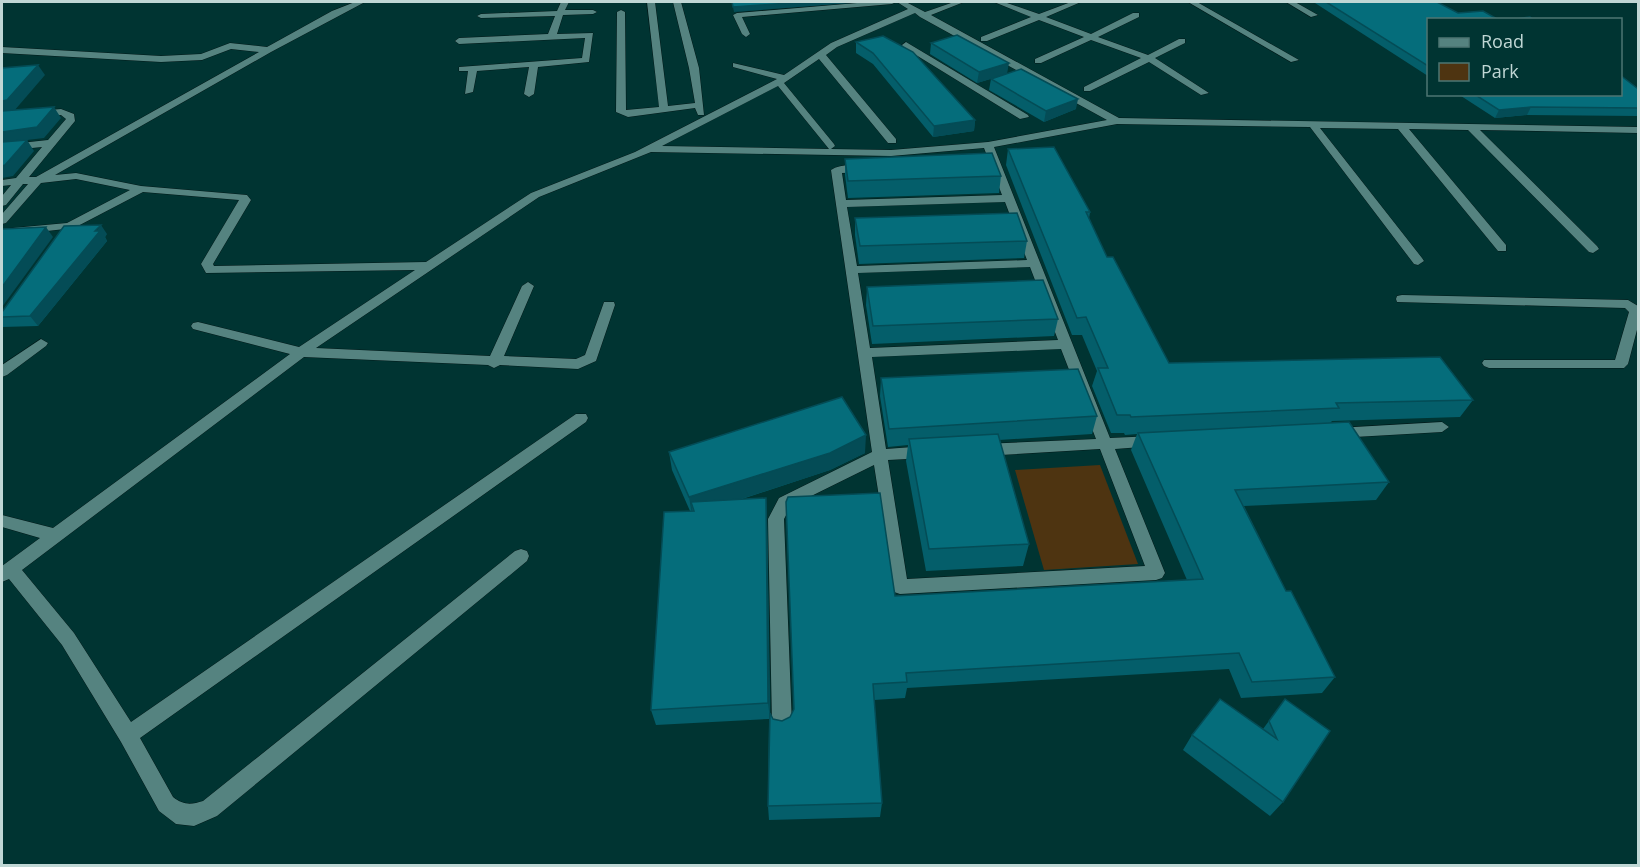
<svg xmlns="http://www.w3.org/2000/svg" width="1640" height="867" font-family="'Open Sans',sans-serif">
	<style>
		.green { fill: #4e3411 }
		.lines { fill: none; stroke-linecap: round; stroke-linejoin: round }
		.minor-casing { stroke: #021918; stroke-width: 1 }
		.minor { fill: #558380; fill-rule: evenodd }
		.wall { fill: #045e6a }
		.shaded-wall { fill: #044c56 }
		.building { fill: #056d7b; stroke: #044c56; stroke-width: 1.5 }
	</style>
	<rect width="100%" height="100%" fill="#003432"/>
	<path class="green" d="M1100,465L1138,564L1044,570L1015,470Z"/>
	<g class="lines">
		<g class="minor-casing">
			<g id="minor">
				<path d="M355,2H365L271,52L55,175L76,173L141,186L247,195L251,200L213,264L214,266L426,262L531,193L635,152L777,79L733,67V63L784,75L831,43L908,9L897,2H906L925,12L954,2H964L931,15L1119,118L1638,127V133L1480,130L1597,246L1599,249L1593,253L1589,252L1468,130L1409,129L1506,245V251H1498L1398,129L1320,128L1422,258L1424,261L1418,265L1414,264L1310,127L1117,124L994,147L1110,438L1154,436L1162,441L1154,446L1115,449L1165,573L1162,578L1156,580L900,594L894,592L874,465L791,506L784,519L792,725L789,732L782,734L775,732L772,725L768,519L779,498L872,452L831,170C839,164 862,163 870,169L865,172L842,173L846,200L1002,195L984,148L891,156L651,152L539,197L316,348L490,356L522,286L528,282L534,286L504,356L576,359L585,355L603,305L604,302H614L615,305L596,361L578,369L500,365L494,368L488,365L304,357L22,570L74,633L131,722L576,414H586L588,418L586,422L140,738L173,797C183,805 191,805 203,801L515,551L521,549L527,551L529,556L527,561L217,816L194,826L176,824L159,811L121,742L62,645L9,579L2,582V566L40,538L2,527V515L53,528L290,354L193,329L191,326L193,323L198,322L299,347L415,270L206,273L201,264L239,200L143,192L74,228L2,236V229L67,223L130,190L76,179L41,183L6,223L2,224V214L28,184H23L6,205L2,206V196L11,185L2,186V180L16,178L42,147L2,151V145L48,140L66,119L61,115L2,120V114L61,109L74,114L75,121L29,177H36L259,52L231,49L202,60L161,62L2,53V47L161,56L201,54L230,43L267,47L332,11ZM915,13L920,17L1107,120L988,142L891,150L831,149L835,146L834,144L784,83L819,59L888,143H896V139L826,55L837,47ZM778,86L829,149L662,146ZM1005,202L1027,260L857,266L847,207ZM1030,267L1058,340L870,348L858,273ZM1061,349L1096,439L983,444L975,450L983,456L1100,449L1145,566L907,579L888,460L926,458L934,452L926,446L886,449L872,357Z"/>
				<path d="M561,2H569L565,10H593L597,12L593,14L563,15L557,34L593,33L589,62L538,67L534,94L529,97L524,94L529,67L477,71L473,92L465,94L468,71H459V67L582,58L585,38L459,44L455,41L459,38L548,34L555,16L481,18L477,16L481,14L557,11Z"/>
				<path d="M647,2H655L668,106L695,103L689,68L673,2H681L699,68L704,115H698L695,108L628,117L616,112L617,12L621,10L625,12L626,110L659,107Z"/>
				<path d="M869,2H896L892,4L742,17L750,34L746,37L742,34L733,15L737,13Z"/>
				<path d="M994,2H1004L1039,14L1071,2H1081L1046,17L1091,34L1133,13H1139V17L1098,37L1148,55L1179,39H1185V43L1155,58L1209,93L1201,95L1149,62L1090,91H1084V87L1141,58L1091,40L1041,63H1035V59L1084,37L1039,20L987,41H981V37L1031,17Z"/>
				<path d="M1188,2H1197L1299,60L1291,62Z"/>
				<path d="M1286,2H1295L1318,15L1311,17Z"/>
				<path d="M906,42L1028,115L1029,117L1020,119L903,47L902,45Z"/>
				<path d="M1402,295L1628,300L1638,306V326L1628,364L1624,368H1489L1484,366L1482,363L1484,360H1615L1629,312L1625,308L1397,302L1396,299L1397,296Z"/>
				<path d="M41,339L48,343L46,346L7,375L2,377V365Z"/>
				<path d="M1442,422L1449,427L1442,432L1337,438L1330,433L1337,428Z"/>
			</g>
		</g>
		<use href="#minor" class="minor"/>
	</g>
	<g class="wall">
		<path d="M1316,2H1437L1458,13L1428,20V76L1315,3Z"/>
		<path d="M856,42L975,120L974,131L933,137L873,64L856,53Z"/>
		<path d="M931,43L1007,74L977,83L930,54Z"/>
		<path d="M991,79L1076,109L1044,122L989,90Z"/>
		<path d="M1637,88H1638V116L1527,115L1495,118L1458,94H1620Z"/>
		<path d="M1008,149L1090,212L1089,219L1107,257L1169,363L1473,400L1460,417L1332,421L1330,423L1389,482L1376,500L1244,506L1286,591L1335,677L1322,693L1241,698L1229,669L907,688L905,698L874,700L882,803L880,817L769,820L768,806L769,719L656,725L651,710L690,511L672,470L669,452L865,453L830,470L739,500L766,498L767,516L770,713L773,719L782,721L790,717L895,596L1187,580L1131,450L1137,434L1125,435L1124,433H1111L1092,386L1097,371L1082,335H1072L1006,165Z"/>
		<path d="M845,159L1001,176L999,193L848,198L845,175Z"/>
		<path d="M855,218L1027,241L1024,258L859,264L855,235Z"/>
		<path d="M107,234L105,237L107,241L38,326L2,327V312Z"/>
		<path d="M867,287L1058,319L1054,336L872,344L866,305Z"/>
		<path d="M881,378L1097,416L1092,434L999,440L1029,544L1023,566L926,571L906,461L908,445L888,447L880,396Z"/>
		<path d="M1285,699L1283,802L1270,816L1183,750L1192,735L1263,729Z"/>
	</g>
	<g class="shaded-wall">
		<path d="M804,2H865L734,12L733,7Z"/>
		<path d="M1009,63L1007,74L977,83L979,72Z"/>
		<path d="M38,65L45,75L14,111L2,112V101Z"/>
		<path d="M1078,99L1076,109L1044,122L1046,111Z"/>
		<path d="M54,107L61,118L44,138L27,140L34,151L13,176L2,178V132Z"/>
		<path d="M1531,107L1527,115L1495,118L1499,110Z"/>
		<path d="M975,120L974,131L933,137L934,126Z"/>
		<path d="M101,225L107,234L105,237L107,241L38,326L30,316Z"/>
		<path d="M46,227L53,237L2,307V287Z"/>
		<path d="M866,435L865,453L830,470L695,514L691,502L693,514L692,515L689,497Z"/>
		<path d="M766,498L767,516L770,719L768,703Z"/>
	</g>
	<g class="building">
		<path d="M732,2H804L733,7Z"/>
		<path d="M1326,2H1437L1458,13L1483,11L1499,20H1428V66Z"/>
		<path d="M1530,17L1534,20H1509Z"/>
		<path d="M957,35L1009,63L979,72L931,43Z"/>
		<path d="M883,36L913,52L975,120L934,126L873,53L856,42Z"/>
		<path d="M38,65L7,100L2,101V68Z"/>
		<path d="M1021,69L1078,99L1046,111L991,79Z"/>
		<path d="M1620,75L1637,88H1638V108L1531,107L1499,110L1474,94H1620Z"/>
		<path d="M54,107L37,127L2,132V111Z"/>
		<path d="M27,140L5,165L2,166V142Z"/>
		<path d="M1054,147L1090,212H1086L1107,257H1113L1169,363L1440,357L1473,400L1336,403L1339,408L1131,417L1130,415H1117L1098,368H1108L1086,317L1077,318L1008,149Z"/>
		<path d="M992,153L1001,176L848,181L845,159Z"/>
		<path d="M1017,213L1027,241L860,246L855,218Z"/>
		<path d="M101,225L95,231H100L30,316L2,317V312L64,226Z"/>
		<path d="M46,227L2,287V229Z"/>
		<path d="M1043,280L1058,319L873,326L867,287Z"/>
		<path d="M1078,369L1097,416L889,429L881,378Z"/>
		<path d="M842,397L866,435L830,453L689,497L669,452Z"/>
		<path d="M1349,422L1389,482L1235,490L1286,591H1291L1335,677L1252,682L1239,653L906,673L907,682L873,684L882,803L768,806L770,713L773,719L782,721L790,717L794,709L786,502L788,497L880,493L895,596L1203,579L1138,433Z"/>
		<path d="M998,434L1029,544L929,549L909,439Z"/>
		<path d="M766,498L768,703L651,710L664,512L694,511L691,502Z"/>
		<path d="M1220,699L1277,739L1269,721L1285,699L1330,731L1283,802L1192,735Z"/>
	</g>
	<rect width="1640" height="867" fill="none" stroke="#c0d7d5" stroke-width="6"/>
	<rect x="1427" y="18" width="195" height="78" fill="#003432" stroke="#4d7573" stroke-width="1.5"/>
	<rect x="1439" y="38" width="30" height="9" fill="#558380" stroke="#4d7573" stroke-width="1.5"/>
	<text x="1481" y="48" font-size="18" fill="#c0d7d5">Road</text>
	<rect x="1439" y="63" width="30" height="18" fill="#4e3411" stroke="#4d7573" stroke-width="1.5"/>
	<text x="1481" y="78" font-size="18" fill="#c0d7d5">Park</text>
</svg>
